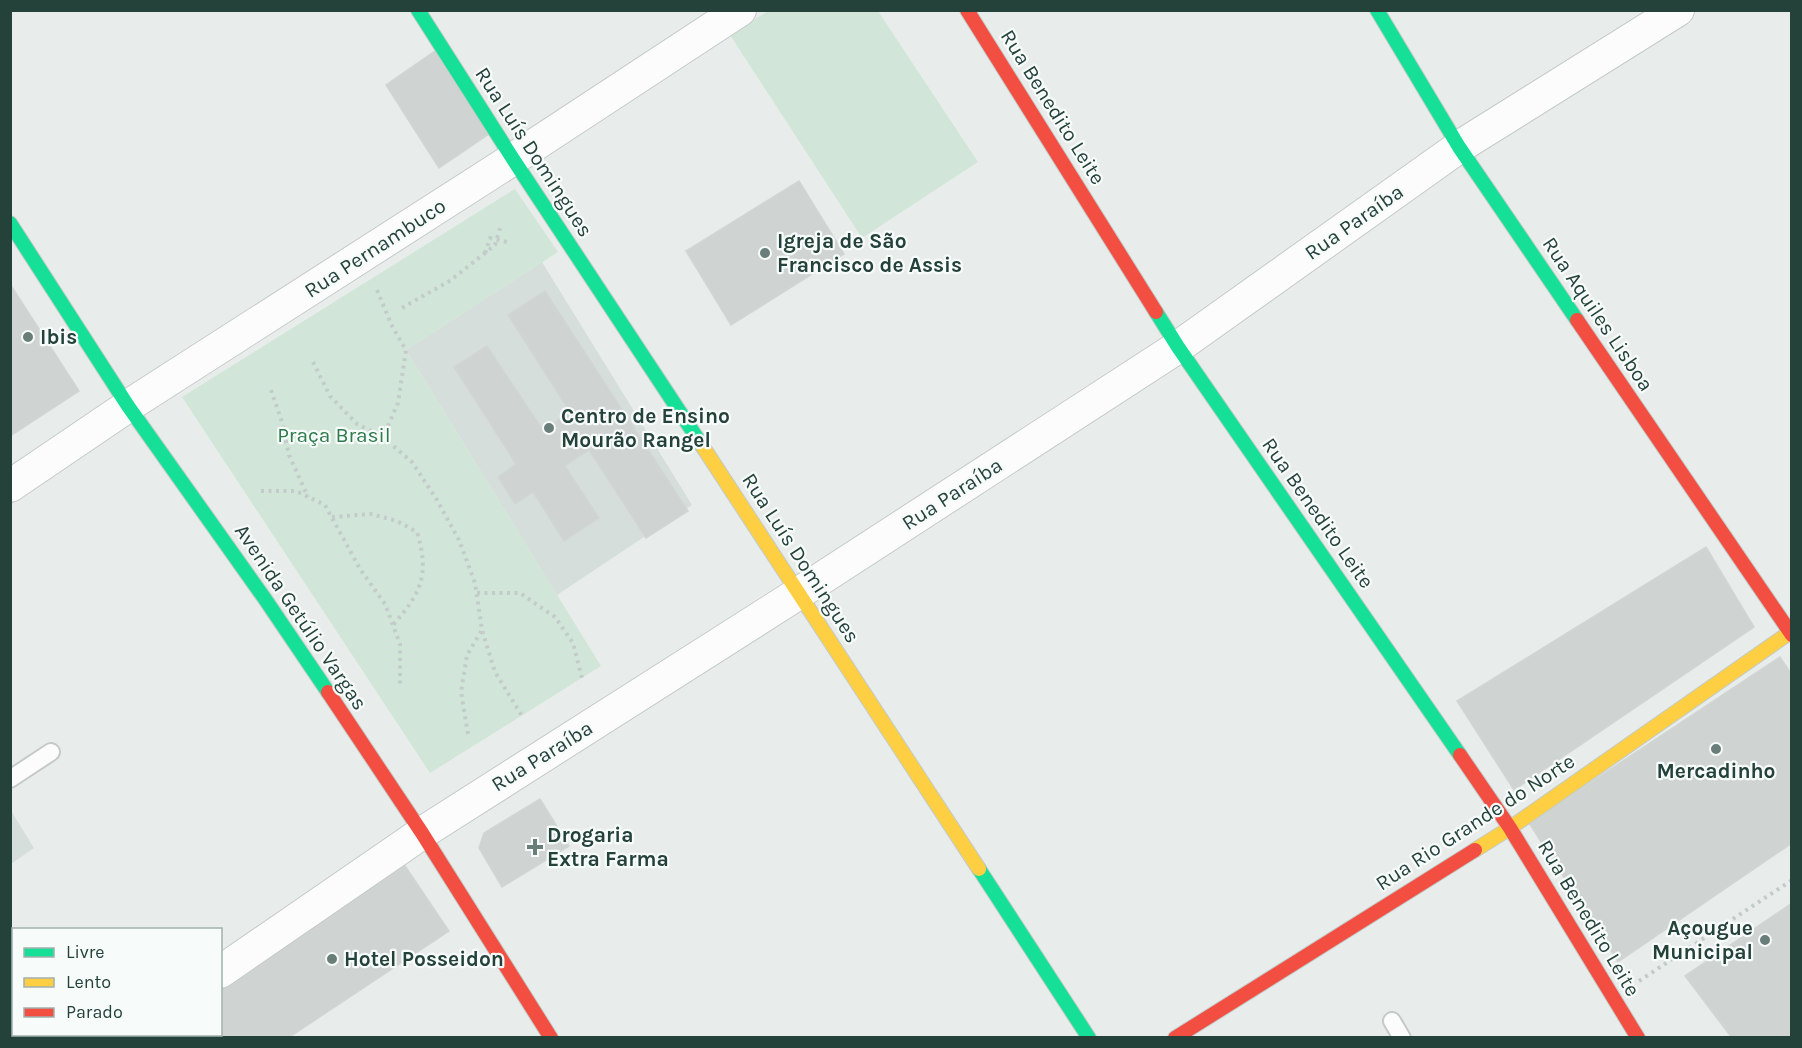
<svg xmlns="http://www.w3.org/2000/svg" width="1802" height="1048" font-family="Karla,sans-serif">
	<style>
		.built { fill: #d6dedb }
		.green { fill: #d1e6d8 }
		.building { fill: #cfd4d2; stroke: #d1d6d4; stroke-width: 1.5 }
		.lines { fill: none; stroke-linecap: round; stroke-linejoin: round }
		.lane-casing { stroke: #c5cac8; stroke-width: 20 }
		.street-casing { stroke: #c5cac8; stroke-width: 34 }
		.fast-casing { stroke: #c3cbc8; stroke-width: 16 }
		.slow-casing { stroke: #c3cbc8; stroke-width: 16 }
		.jam-casing { stroke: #c3cbc8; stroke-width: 16 }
		.path { stroke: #c3ccca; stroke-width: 4; stroke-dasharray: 3 4.5; stroke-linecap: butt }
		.lane { stroke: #fcfcfc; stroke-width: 16 }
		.street { stroke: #fcfcfc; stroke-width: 32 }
		.fast { stroke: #16e098; stroke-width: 14 }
		.slow { stroke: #ffcf43; stroke-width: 14 }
		.jam { stroke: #f24e42; stroke-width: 14 }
		.poi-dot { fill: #697e78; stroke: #f7fbf9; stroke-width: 2 }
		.labels { text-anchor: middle; stroke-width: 4.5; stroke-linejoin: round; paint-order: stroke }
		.street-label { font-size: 21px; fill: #24423a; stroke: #f7fbf9 }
		.poi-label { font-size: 21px; font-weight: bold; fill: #24423a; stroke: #f7fbf9; text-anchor: start }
		.park-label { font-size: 21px; fill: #2d7a4b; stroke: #f7fbf9 }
	</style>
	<rect width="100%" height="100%" fill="#e8edeb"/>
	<g class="built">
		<path d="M542,262L692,505L557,595L406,350Z"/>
		<path d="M10,809L34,848L11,864H10Z"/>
	</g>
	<g class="green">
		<path d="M768,11H878L978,162L862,238L730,35Z"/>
		<path d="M515,189L558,252L406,350L601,666L430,773L182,397Z"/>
	</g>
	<g class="building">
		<path d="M435,51L489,134L439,168L386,85Z"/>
		<path d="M799,181L844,254L731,325L686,251Z"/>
		<path d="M10,284L79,391L10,436Z"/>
		<path d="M545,291L688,511L646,538L589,450L565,466L599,518L564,541L533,492L515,504L498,477L516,464L454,367L487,346L543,430L570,412L508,315Z"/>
		<path d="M1706,547L1754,627L1514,790L1457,701Z"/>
		<path d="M1780,657L1792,675V843L1618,962L1529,823Z"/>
		<path d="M540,799L569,846L502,887L479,848L484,833Z"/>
		<path d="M403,863L449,931L288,1038H225L220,1031V985Z"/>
		<path d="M1792,903V1038H1732L1685,976Z"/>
	</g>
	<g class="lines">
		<g class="lane-casing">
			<g id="lane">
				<path d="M10,779L51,752"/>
				<path d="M1392,1021L1402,1038"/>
			</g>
		</g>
		<g class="street-casing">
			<g id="street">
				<path d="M10,486L128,406L513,159L740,10"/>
				<path d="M220,972L422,833L799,593L1178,347L1459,147L1678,10"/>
				<path d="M126,1038L130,1034"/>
			</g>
		</g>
		<g class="fast-casing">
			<g id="fast">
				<path d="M418,10L513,159L703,447"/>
				<path d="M1377,10L1459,147L1577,320"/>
				<path d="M10,223L128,406L265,599L328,692"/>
				<path d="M1156,312L1178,347L1460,755"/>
				<path d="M979,869L1089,1038"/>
			</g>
		</g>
		<g class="slow-casing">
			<g id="slow">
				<path d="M703,447L979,869"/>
				<path d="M1475,850L1510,828L1792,631"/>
			</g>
		</g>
		<g class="jam-casing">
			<g id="jam">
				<path d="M967,10L1156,312"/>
				<path d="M1577,320L1792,635"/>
				<path d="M328,692L422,833L551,1038"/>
				<path d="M1460,755L1510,828L1638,1038"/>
				<path d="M1175,1038L1475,850"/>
			</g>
		</g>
		<g class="path">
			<path d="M485,253L490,238L511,243"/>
			<path d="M377,290L392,326L406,350L398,403L383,437"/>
			<path d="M402,308L451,280L495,245L500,228"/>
			<path d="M313,362L330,396L357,424L383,437L412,462L437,500L459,540L475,583L482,630L495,672L522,716"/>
			<path d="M271,390L282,422L289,455L308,497"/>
			<path d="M261,491H296L325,505L360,569L385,604L400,644V685"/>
			<path d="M332,517L371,514L397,521L417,532C430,575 421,593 393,625"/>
			<path d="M477,593H520L555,617L573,643L582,678"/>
			<path d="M468,734L461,692L467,655L482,630"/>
			<path d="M1639,981L1792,880"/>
		</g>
		<use href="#lane" class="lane"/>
		<use href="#street" class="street"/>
		<use href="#fast" class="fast"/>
		<use href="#slow" class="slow"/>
		<use href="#jam" class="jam"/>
	</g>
	<g class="poi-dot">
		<circle cx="765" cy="253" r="6"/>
		<circle cx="28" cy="337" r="6"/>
		<circle cx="549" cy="428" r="6"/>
		<circle cx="1716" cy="749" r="6"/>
		<path d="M532 838h6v6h6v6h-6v6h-6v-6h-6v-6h6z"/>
		<circle cx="1765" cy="940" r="6"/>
		<circle cx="332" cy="959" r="6"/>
	</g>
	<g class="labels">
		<g class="street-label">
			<text transform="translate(1053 107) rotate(58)" y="7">Rua Benedito Leite</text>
			<text transform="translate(534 152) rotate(57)" y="7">Rua Luís Domingues</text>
			<text transform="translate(1354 222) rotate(-35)" y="7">Rua Paraíba</text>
			<text transform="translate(375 248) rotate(-33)" y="7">Rua Pernambuco</text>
			<text transform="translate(1598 314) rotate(56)" y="7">Rua Aquiles Lisboa</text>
			<text transform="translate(952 494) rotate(-33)" y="7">Rua Paraíba</text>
			<text transform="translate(1318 513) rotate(55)" y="7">Rua Benedito Leite</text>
			<text transform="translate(801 558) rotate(57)" y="7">Rua Luís Domingues</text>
			<text transform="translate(301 617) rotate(56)" y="7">Avenida Getúlio Vargas</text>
			<text transform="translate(542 756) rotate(-32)" y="7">Rua Paraíba</text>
			<text transform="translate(1475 822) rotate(-33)" y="7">Rua Rio Grande do Norte</text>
			<text transform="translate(1589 918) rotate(59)" y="7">Rua Benedito Leite</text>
		</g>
		<g class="poi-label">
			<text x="777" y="248">Igreja de São<tspan x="777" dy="24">Francisco de Assis</tspan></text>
			<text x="40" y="344">Ibis</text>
			<text x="561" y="423">Centro de Ensino<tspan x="561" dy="24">Mourão Rangel</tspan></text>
			<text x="1716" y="778" text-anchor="middle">Mercadinho</text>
			<text x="547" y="842">Drogaria<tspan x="547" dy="24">Extra Farma</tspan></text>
			<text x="1753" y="935" text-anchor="end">Açougue<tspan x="1753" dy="24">Municipal</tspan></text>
			<text x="344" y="966">Hotel Posseidon</text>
		</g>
		<g class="park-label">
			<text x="334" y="442">Praça Brasil</text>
		</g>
	</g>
	<rect width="1802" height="1048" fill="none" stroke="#24423a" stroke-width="24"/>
	<rect x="12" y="928" width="210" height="108" fill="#f7fbf9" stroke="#a3b1ad" stroke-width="1.5"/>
	<rect x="24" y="948" width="30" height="9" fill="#16e098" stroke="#a3b1ad" stroke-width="1.5"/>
	<text x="66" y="958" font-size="18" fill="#24423a">Livre</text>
	<rect x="24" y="978" width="30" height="9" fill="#ffcf43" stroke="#a3b1ad" stroke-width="1.5"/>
	<text x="66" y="988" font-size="18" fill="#24423a">Lento</text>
	<rect x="24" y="1008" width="30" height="9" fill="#f24e42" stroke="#a3b1ad" stroke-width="1.5"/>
	<text x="66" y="1018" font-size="18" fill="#24423a">Parado</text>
</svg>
